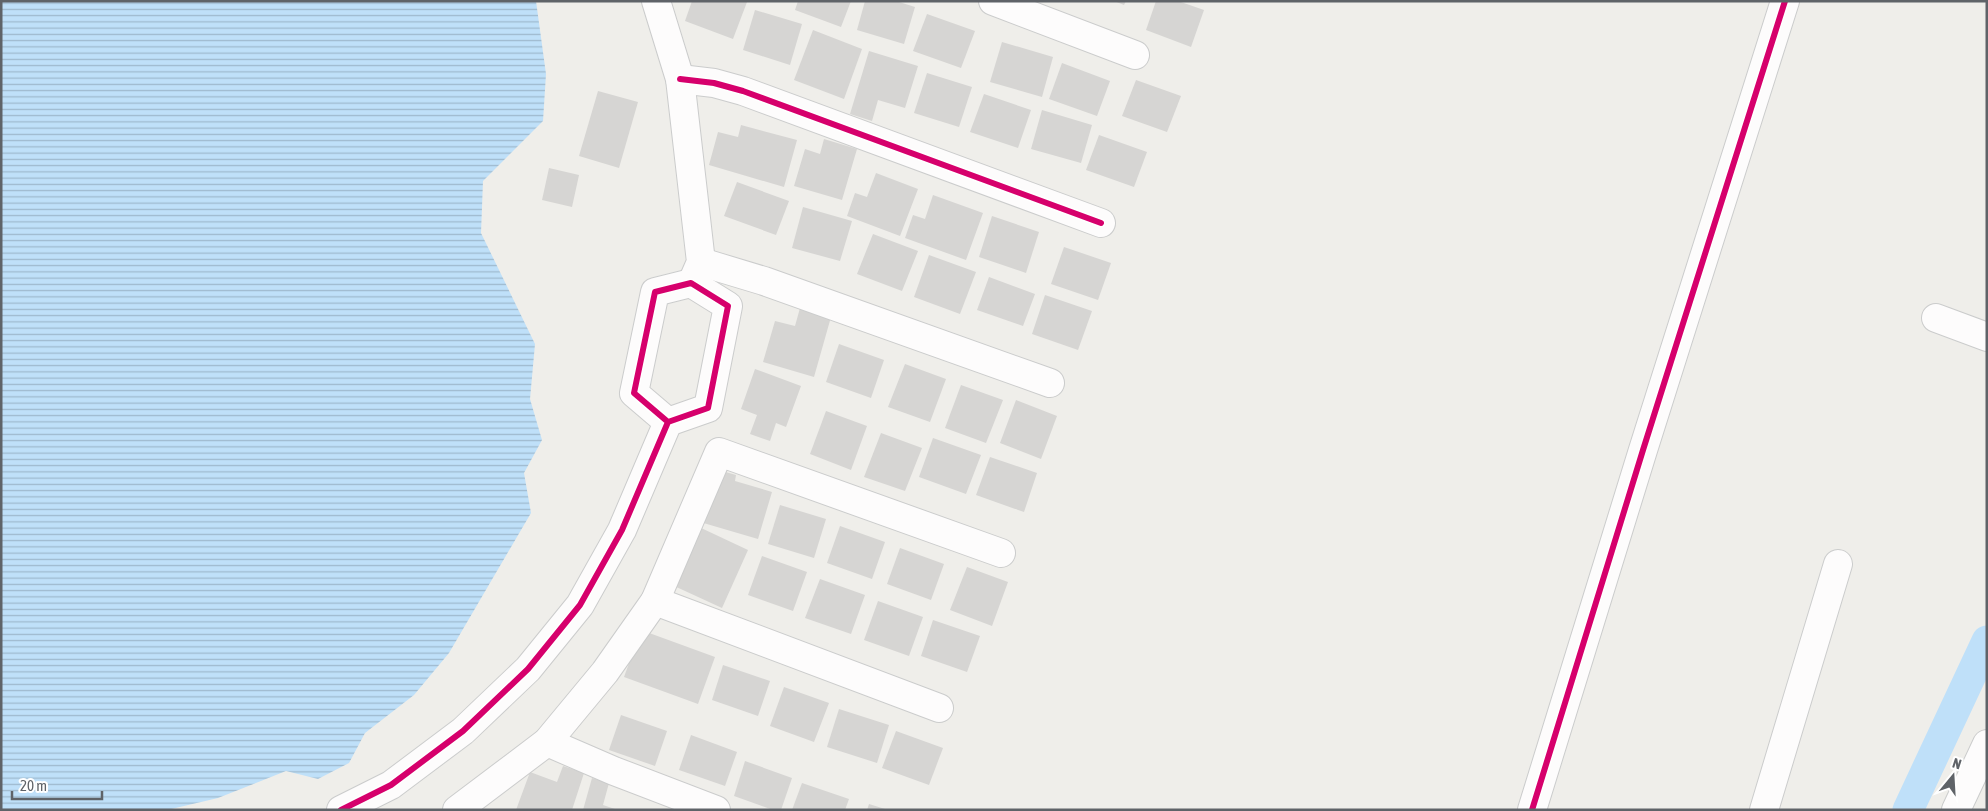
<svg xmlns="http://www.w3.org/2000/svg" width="1988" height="811" font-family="'Asap Condensed',sans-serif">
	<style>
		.water { fill: url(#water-rules) }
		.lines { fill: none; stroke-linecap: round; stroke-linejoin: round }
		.canal { stroke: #bfe0f9; stroke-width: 31 }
		.building { fill: #d6d5d3 }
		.street-casing { stroke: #cbcccc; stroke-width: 30 }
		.street { stroke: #fdfcfc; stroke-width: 28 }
		.cycleway-casing { stroke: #fff; stroke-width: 9 }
		.cycleway { stroke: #d6006c; stroke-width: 6 }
	</style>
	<defs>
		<pattern id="water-rules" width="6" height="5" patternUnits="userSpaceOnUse" patternTransform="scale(1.25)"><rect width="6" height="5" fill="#bfe0f9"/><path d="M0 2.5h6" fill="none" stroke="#9eb9cd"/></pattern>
	</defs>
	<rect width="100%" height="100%" fill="#efeeea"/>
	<path class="water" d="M1,1H536L546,74L543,121L483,181L481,233L535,344L530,399L542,440L524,473L531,513L449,653L414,695L365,733L349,763L318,779L286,771L218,798L167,810H1Z"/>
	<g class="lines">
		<path class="canal" d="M1908,810L1987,641"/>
	</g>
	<g class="building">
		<path d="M692,1L747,2L733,39L685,21Z"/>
		<path d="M798,1H851L841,27L795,10Z"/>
		<path d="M865,1H896L915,7L904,44L857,30Z"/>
		<path d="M1114,1H1126L1124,5Z"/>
		<path d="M1156,1H1178L1204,10L1191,47L1146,30Z"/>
		<path d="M755,10L802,24L790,65L743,50Z"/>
		<path d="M927,14L975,31L961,68L913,51Z"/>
		<path d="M813,30L862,49L844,99L794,80Z"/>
		<path d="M1002,42L1053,57L1042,97L990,82Z"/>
		<path d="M869,51L918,66L905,108L878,100L872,121L850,114Z"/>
		<path d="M1062,63L1110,81L1097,116L1049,99Z"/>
		<path d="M927,73L972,87L959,127L914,113Z"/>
		<path d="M1136,80L1181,96L1167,132L1122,116Z"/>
		<path d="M598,91L638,102L619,168L579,156Z"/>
		<path d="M984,94L1031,110L1018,148L970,132Z"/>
		<path d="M1042,110L1092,125L1081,163L1031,149Z"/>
		<path d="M741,125L797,140L784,187L709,165L718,132L738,137Z"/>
		<path d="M1099,135L1147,152L1134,187L1086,170Z"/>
		<path d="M824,139L857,149L842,200L794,186L805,149L820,154Z"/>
		<path d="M549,168L579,175L572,207L542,200Z"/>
		<path d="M876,173L918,189L900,236L847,216L855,193L867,197Z"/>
		<path d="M737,182L789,201L776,235L724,216Z"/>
		<path d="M933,195L983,213L966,260L905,238L913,215L925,219Z"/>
		<path d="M803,207L852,221L840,261L792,248Z"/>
		<path d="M992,216L1039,232L1026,273L979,257Z"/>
		<path d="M873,234L918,251L902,291L857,274Z"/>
		<path d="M1064,247L1111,263L1098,300L1051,284Z"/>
		<path d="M929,255L976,272L960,314L914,297Z"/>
		<path d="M989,277L1035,294L1023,326L977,310Z"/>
		<path d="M1045,295L1092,311L1078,350L1032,334Z"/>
		<path d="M800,308L831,317L814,377L763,362L775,321L795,326Z"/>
		<path d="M839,344L884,360L871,398L826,382Z"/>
		<path d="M905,364L946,379L930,422L888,407Z"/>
		<path d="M755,369L801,386L786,427L776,423L770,441L750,434L757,415L741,409Z"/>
		<path d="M961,385L1003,400L986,443L945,428Z"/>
		<path d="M1016,400L1057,416L1041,459L1000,443Z"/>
		<path d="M826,411L867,426L851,470L810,454Z"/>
		<path d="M881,433L922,448L905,491L864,477Z"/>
		<path d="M933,438L981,455L966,494L919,477Z"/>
		<path d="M990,457L1037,473L1024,512L976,495Z"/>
		<path d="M715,469L736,475L735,481L772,492L758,539L700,522Z"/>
		<path d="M780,505L826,519L814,558L768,544Z"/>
		<path d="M840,526L885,542L872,579L827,563Z"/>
		<path d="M699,527L748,550L722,608L672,585Z"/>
		<path d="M900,548L944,564L931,600L887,584Z"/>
		<path d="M762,556L807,572L793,611L748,595Z"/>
		<path d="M967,567L1008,582L992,626L950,610Z"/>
		<path d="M820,579L865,595L851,634L805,618Z"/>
		<path d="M878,601L923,617L909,656L864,640Z"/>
		<path d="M933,620L980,636L967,672L921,656Z"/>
		<path d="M641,630L715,657L698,704L624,677Z"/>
		<path d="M723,665L770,681L758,716L712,700Z"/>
		<path d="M784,687L829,703L814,742L770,726Z"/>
		<path d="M839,709L889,725L877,763L827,747Z"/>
		<path d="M621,715L667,731L655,766L609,750Z"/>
		<path d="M896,731L943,748L929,785L882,768Z"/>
		<path d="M691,735L737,752L725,786L679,770Z"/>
		<path d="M745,761L792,778L781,810H773L734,796Z"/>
		<path d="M563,766L584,773L572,810H516L530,772L557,782Z"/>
		<path d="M592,778L609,783L603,805L618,810H583Z"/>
		<path d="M802,783L849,799L845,810H792Z"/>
		<path d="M869,804L885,809V810H867Z"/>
	</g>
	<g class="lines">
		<g class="street-casing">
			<g id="street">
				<path d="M656,1L680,79L701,262L694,278"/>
				<path d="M993,1L1135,55"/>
				<path d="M680,79L714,83L743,91L1101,223"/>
				<path d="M701,262L764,281L1050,383"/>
				<path d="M1936,318L1987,337"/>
				<path d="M655,601L939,708"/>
				<path d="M547,742L614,771L716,810"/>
				<path d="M341,810L391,785L463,731L528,669L580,605L622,530L668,422L708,408L728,306L691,283L655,292L634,393L668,422"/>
				<path d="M457,810L547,742L605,672L655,601L719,452L1001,553"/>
				<path d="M1532,810L1643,450L1785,1"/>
				<path d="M1764,810L1838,564"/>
				<path d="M1956,810L1987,744"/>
			</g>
		</g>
		<use href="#street" class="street"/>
		<g class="cycleway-casing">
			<g id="cycleway">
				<path d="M680,79L714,83L743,91L1101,223"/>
				<path d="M341,810L391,785L463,731L528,669L580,605L622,530L668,422L708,408L728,306L691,283L655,292L634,393L668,422"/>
				<path d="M1532,810L1643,450L1785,1"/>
			</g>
		</g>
		<use href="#cycleway" class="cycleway"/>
	</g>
	<rect width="1988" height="811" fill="none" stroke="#5f6368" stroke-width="5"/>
	<g transform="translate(1953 776) rotate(18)" stroke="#ffffff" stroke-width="4" paint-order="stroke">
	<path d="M0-4L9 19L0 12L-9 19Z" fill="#5f6368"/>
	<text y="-8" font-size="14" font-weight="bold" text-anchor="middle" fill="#5f6368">N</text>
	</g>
	<path d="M12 791v8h90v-8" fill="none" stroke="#5f6368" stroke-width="2.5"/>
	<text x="20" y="791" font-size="15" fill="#5f6368" stroke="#ffffff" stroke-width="4" paint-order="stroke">20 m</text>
</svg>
